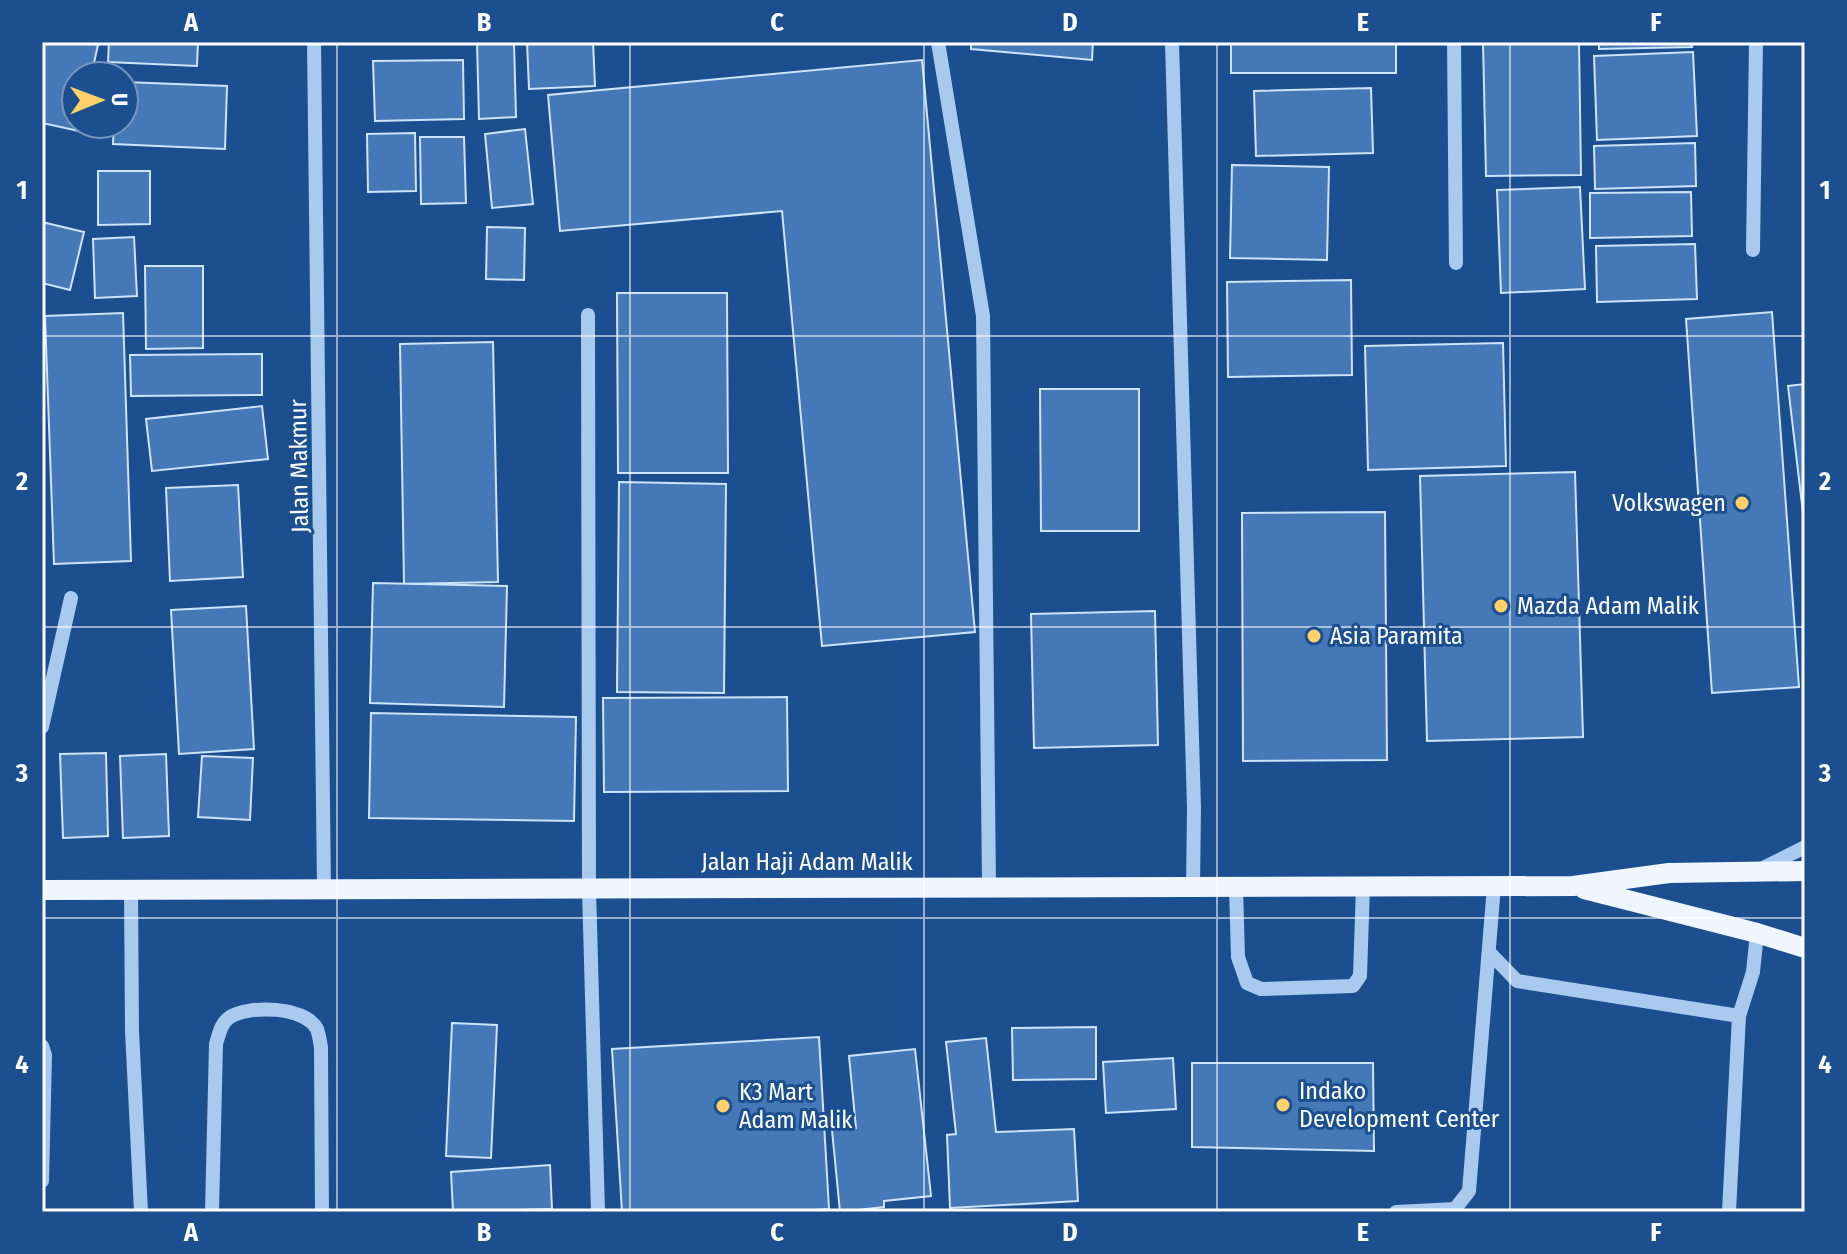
<svg xmlns="http://www.w3.org/2000/svg" width="1847" height="1254" font-family="'Fira Sans Condensed',sans-serif">
	<style>
		.building { fill: #4478b7; stroke: #cfe3fa; stroke-width: 2 }
		.lines { fill: none; stroke-linecap: round; stroke-linejoin: round }
		.minor { stroke: #a9c9ee; stroke-width: 14 }
		.major { stroke: #f0f6ff; stroke-width: 20 }
		.grid { fill: none; stroke: #fff; stroke-width: 2; stroke-opacity: 0.55 }
		.poi-dot { fill: #ffd166; stroke: #1b4f8f; stroke-width: 3 }
		.labels { text-anchor: middle; stroke-width: 6; stroke-linejoin: round; paint-order: stroke }
		.street-label { font-size: 24px; fill: #fff; stroke: #1b4f8f }
		.poi-label { font-size: 24px; fill: #fff; stroke: #1b4f8f; text-anchor: start }
		.neatline { fill: none; stroke: #fff; stroke-width: 3 }
		.grid-label { font-size: 26px; text-anchor: middle; font-weight: bold; fill: #fff }
	</style>
	<rect width="100%" height="100%" fill="#1b4f8f"/>
	<g class="building">
		<path d="M42,42H86L98,45L91,76H76V124H81L79,131L42,123Z"/>
		<path d="M109,42H198L197,66L108,62Z"/>
		<path d="M477,42H514L516,117L479,119Z"/>
		<path d="M527,42H593L595,86L529,89Z"/>
		<path d="M971,42H1093L1092,60L971,49Z"/>
		<rect x="1231" y="42" width="165" height="31"/>
		<path d="M1483,42H1579L1581,175L1486,176Z"/>
		<path d="M1599,42H1691L1692,47L1599,49Z"/>
		<path d="M1693,52L1697,136L1597,140L1594,56Z"/>
		<path d="M463,60L464,119L375,121L373,61Z"/>
		<path d="M922,60L975,632L822,646L782,211L560,231L548,95Z"/>
		<path d="M124,82L227,86L225,149L113,144L114,124H124Z"/>
		<path d="M1371,88L1373,153L1256,156L1254,91Z"/>
		<path d="M525,129L533,204L492,208L485,134Z"/>
		<path d="M415,133L416,191L368,192L367,134Z"/>
		<path d="M420,137H464L466,203L421,204Z"/>
		<path d="M1695,143L1696,186L1595,189L1594,146Z"/>
		<path d="M1232,165L1329,167L1327,260L1230,258Z"/>
		<path d="M98,171H150V224L98,225Z"/>
		<path d="M1580,187L1585,289L1501,293L1497,190Z"/>
		<path d="M1691,192L1692,236L1590,238V193Z"/>
		<path d="M42,222L84,232L70,290L42,283Z"/>
		<path d="M487,227L525,228L524,280L486,279Z"/>
		<path d="M134,237L137,296L95,298L93,239Z"/>
		<path d="M1695,244L1697,299L1597,302L1596,246Z"/>
		<path d="M145,266H203V348L146,349Z"/>
		<path d="M1351,280L1352,375L1228,377L1227,282Z"/>
		<path d="M617,293H727L728,473H618Z"/>
		<path d="M1772,312L1799,687L1712,693L1686,319Z"/>
		<path d="M123,313L131,561L54,564L45,316Z"/>
		<path d="M493,342L498,582L404,584L400,344Z"/>
		<path d="M1503,343L1506,466L1368,470L1365,346Z"/>
		<path d="M262,354V395L131,396L130,355Z"/>
		<path d="M1805,384V530L1788,386Z"/>
		<path d="M1040,389H1139V531H1041Z"/>
		<path d="M262,406L268,459L152,471L146,419Z"/>
		<path d="M1575,472L1583,737L1427,741L1420,476Z"/>
		<path d="M619,482L726,484L724,693L617,692Z"/>
		<path d="M238,485L243,577L170,581L166,488Z"/>
		<path d="M1385,512L1387,760L1243,761L1242,513Z"/>
		<path d="M373,583L507,586L504,707L370,703Z"/>
		<path d="M246,606L254,749L179,754L171,610Z"/>
		<path d="M1155,611L1158,745L1034,748L1031,614Z"/>
		<path d="M787,697L788,791L604,792L603,698Z"/>
		<path d="M371,713L576,717L574,821L369,818Z"/>
		<path d="M106,753L108,836L63,838L60,754Z"/>
		<path d="M166,754L169,836L123,838L120,756Z"/>
		<path d="M202,756L253,758L250,820L198,817Z"/>
		<path d="M452,1023L497,1025L491,1158L446,1156Z"/>
		<path d="M1096,1027V1079L1013,1080L1012,1028Z"/>
		<path d="M819,1037L829,1209L779,1212H622L612,1049Z"/>
		<path d="M986,1038L996,1132L1074,1129L1078,1201L950,1208L947,1135L956,1134L946,1042Z"/>
		<path d="M915,1049L931,1196L884,1201V1207L840,1212L832,1130L856,1128L849,1056Z"/>
		<path d="M1173,1058L1176,1109L1106,1113L1103,1062Z"/>
		<path d="M1192,1063H1373L1374,1151L1192,1147Z"/>
		<path d="M550,1165L552,1209L453,1212L451,1172Z"/>
	</g>
	<g class="lines">
		<g class="minor">
			<path d="M314,42L324,889"/>
			<path d="M938,42L983,316L989,887"/>
			<path d="M1172,42L1194,808L1193,887"/>
			<path d="M1454,42L1456,263"/>
			<path d="M1753,250L1756,42"/>
			<path d="M588,315L589,889L598,1212"/>
			<path d="M42,727L71,598"/>
			<path d="M1759,870L1805,847"/>
			<path d="M1236,887L1238,957L1247,983L1261,989L1353,986L1360,976L1363,886"/>
			<path d="M131,889L132,1031L141,1212"/>
			<path d="M1489,952L1517,981L1739,1016"/>
			<path d="M42,1046L45,1055L42,1181"/>
			<path d="M212,1212L216,1044C219,1034 221,1023 230,1017C249,1005 305,1006 317,1029C319,1034 320,1042 321,1047L322,1212"/>
			<path d="M1396,1212L1455,1209L1469,1191L1494,886"/>
			<path d="M1729,1212L1739,1016L1753,972L1757,933"/>
		</g>
		<g class="major">
			<path d="M1584,889L1757,933L1805,948"/>
			<path d="M42,890L1573,886L1669,873L1805,871"/>
		</g>
	</g>
	<path class="grid" d="M337,42V1212M630,42V1212M924,42V1212M1217,42V1212M1510,42V1212M42,336H1805M42,627H1805M42,918H1805"/>
	<g class="poi-dot">
		<circle cx="1742" cy="503" r="8"/>
		<circle cx="1501" cy="606" r="8"/>
		<circle cx="1314" cy="636" r="8"/>
		<circle cx="1283" cy="1105" r="8"/>
		<circle cx="723" cy="1106" r="8"/>
	</g>
	<g class="labels">
		<g class="street-label">
			<text transform="translate(299 466) rotate(-91)" y="8">Jalan Makmur</text>
			<text x="807" y="870">Jalan Haji Adam Malik</text>
		</g>
		<g class="poi-label">
			<text x="1726" y="511" text-anchor="end">Volkswagen</text>
			<text x="1517" y="614">Mazda Adam Malik</text>
			<text x="1330" y="644">Asia Paramita</text>
			<text x="1299" y="1099">Indako<tspan x="1299" dy="28">Development Center</tspan></text>
			<text x="739" y="1100">K3 Mart<tspan x="739" dy="28">Adam Malik</tspan></text>
		</g>
	</g>
	<rect width="1847" height="1254" fill="none" stroke="#1b4f8f" stroke-width="88"/>
	<g transform="translate(100 100) rotate(89)"><circle r="38" fill="#1b4f8f" stroke="#7695bc" stroke-width="2"/>
	<path d="M0-6L14 30L0 20L-14 30Z" fill="#ffd166"/>
	<text y="-12" font-size="22" font-weight="bold" text-anchor="middle" fill="#ffffff">U</text>
	</g>
	<rect x="44" y="44" width="1759" height="1166" class="neatline"/>
	<g class="grid-label">
		<text x="191" y="31">A</text>
		<text x="484" y="31">B</text>
		<text x="777" y="31">C</text>
		<text x="1070" y="31">D</text>
		<text x="1363" y="31">E</text>
		<text x="1656" y="31">F</text>
		<text x="22" y="199">1</text>
		<text x="1825" y="199">1</text>
		<text x="22" y="490">2</text>
		<text x="1825" y="490">2</text>
		<text x="22" y="782">3</text>
		<text x="1825" y="782">3</text>
		<text x="22" y="1073">4</text>
		<text x="1825" y="1073">4</text>
		<text x="191" y="1241">A</text>
		<text x="484" y="1241">B</text>
		<text x="777" y="1241">C</text>
		<text x="1070" y="1241">D</text>
		<text x="1363" y="1241">E</text>
		<text x="1656" y="1241">F</text>
	</g>
</svg>
